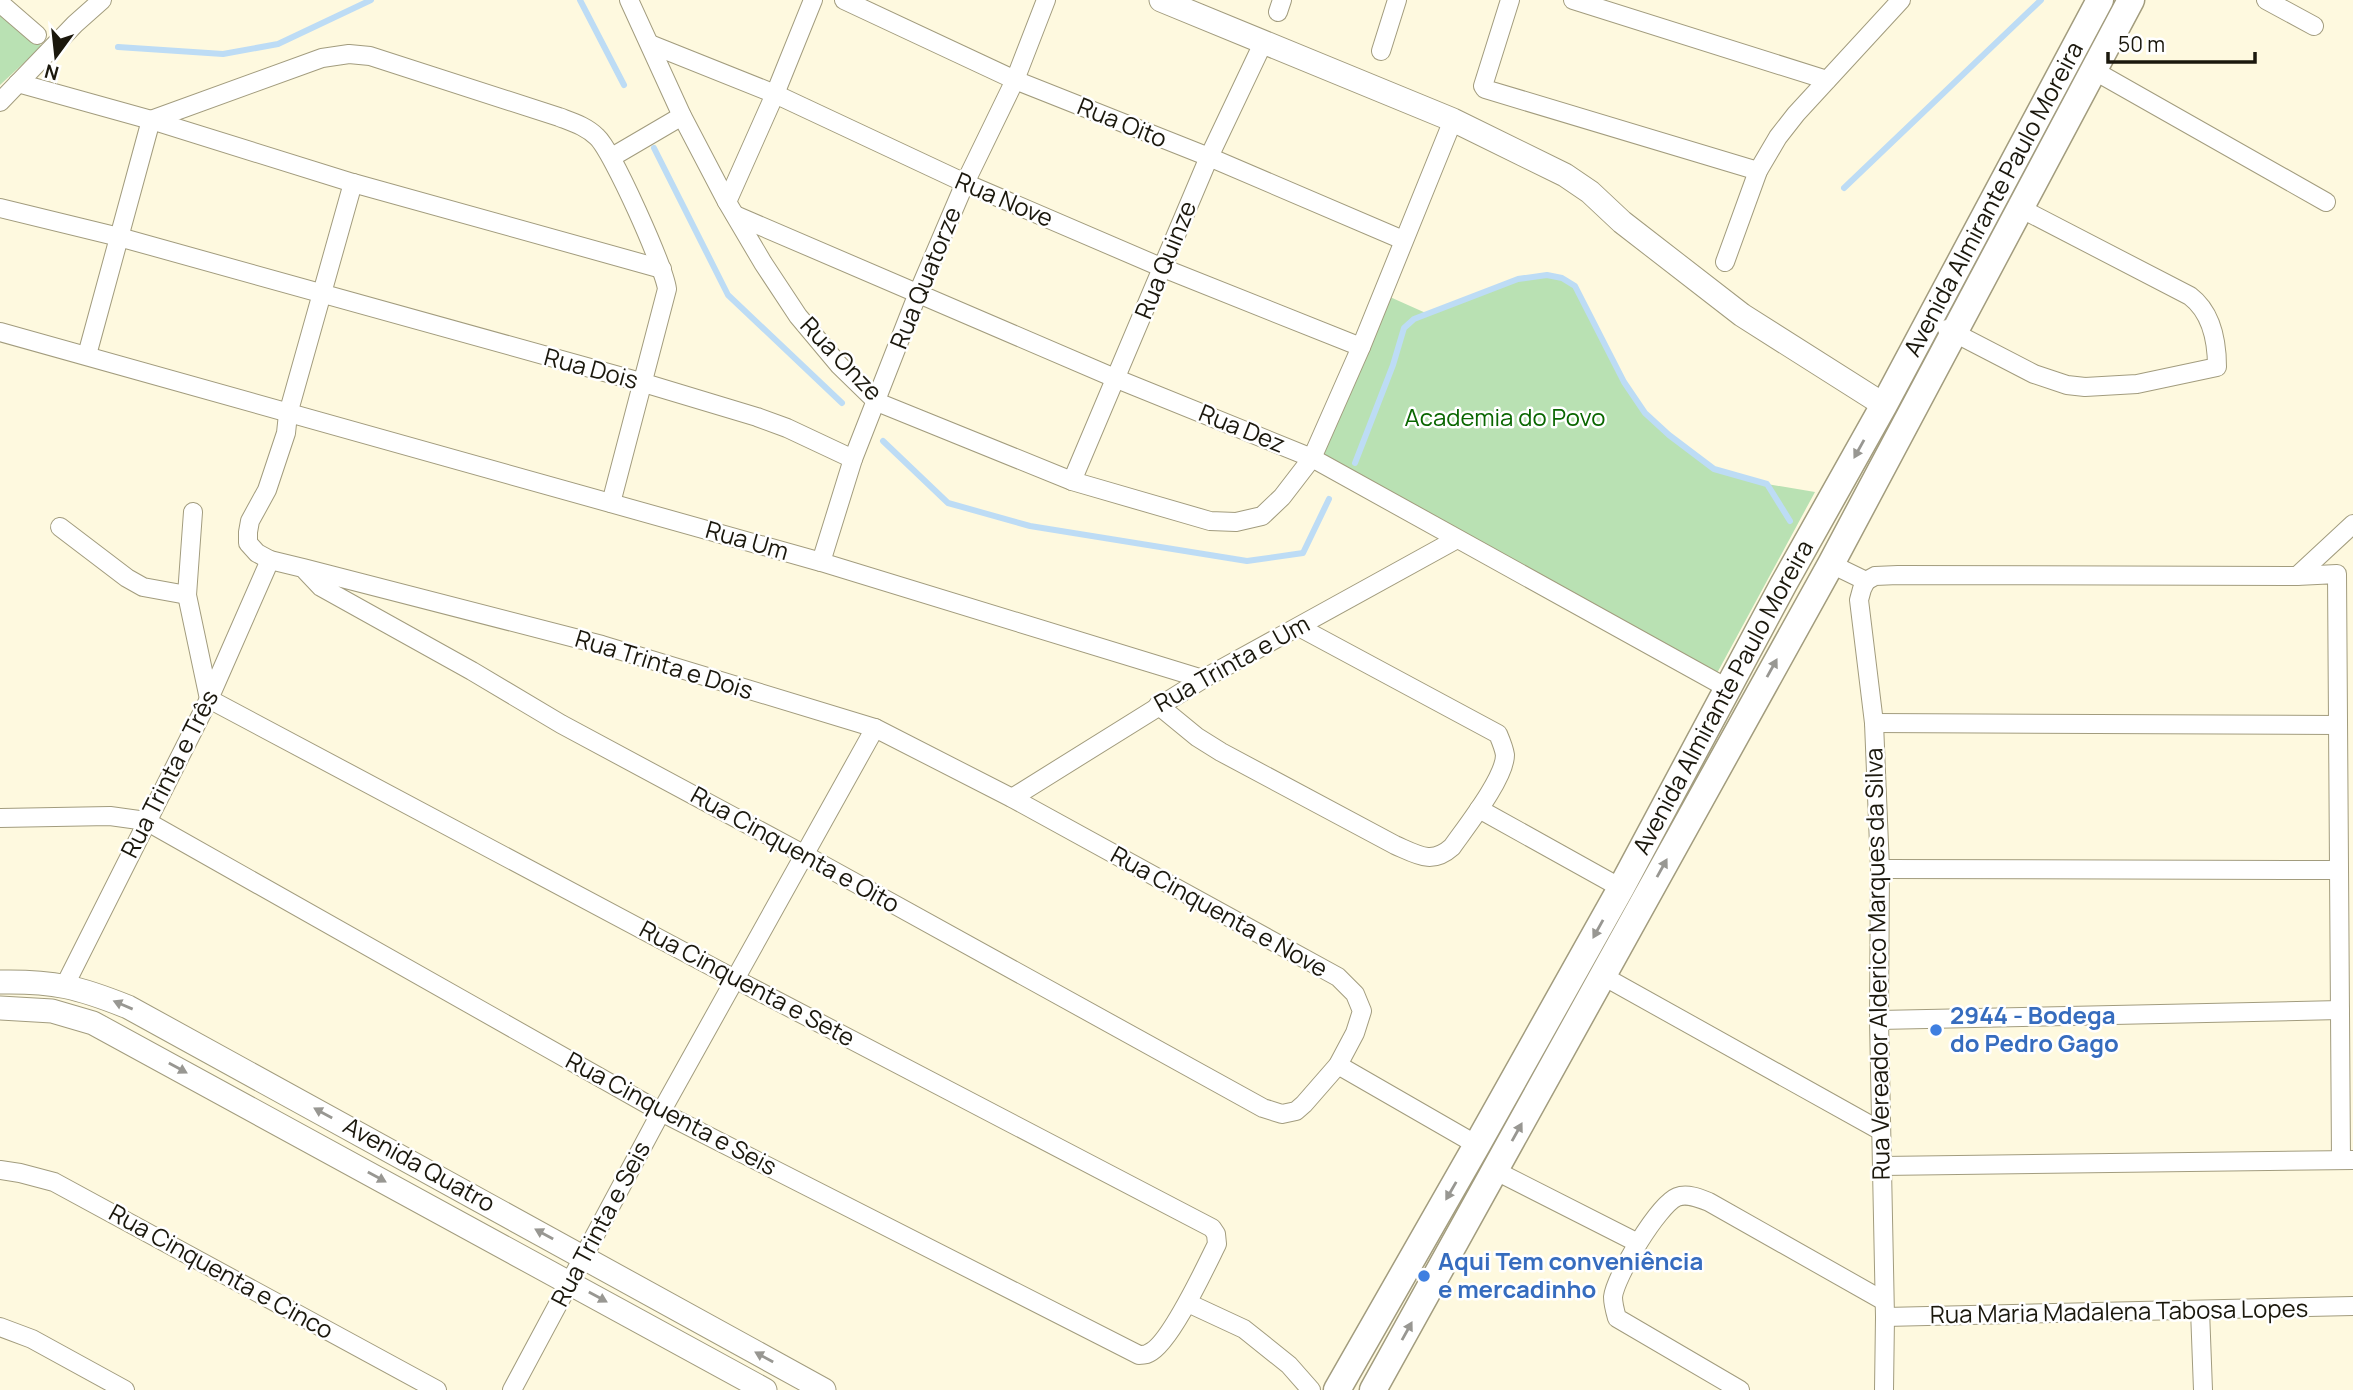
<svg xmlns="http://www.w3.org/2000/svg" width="2353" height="1390" font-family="Manrope,sans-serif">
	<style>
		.green { fill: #b9e1b3 }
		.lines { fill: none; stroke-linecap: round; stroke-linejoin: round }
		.stream { stroke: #bddcf5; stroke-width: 6 }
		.minor-casing { stroke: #a29c7e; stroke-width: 20 }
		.tertiary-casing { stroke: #a29c7e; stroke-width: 25 }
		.secondary-casing { stroke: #a29c7e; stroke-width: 29 }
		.minor { stroke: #fff; stroke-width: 18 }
		.tertiary { stroke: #fff; stroke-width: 23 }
		.secondary { stroke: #fff; stroke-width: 26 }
		.oneway { fill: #989792 }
		.shop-dot { fill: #3f7fe0; stroke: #fff; stroke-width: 2.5 }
		.labels { text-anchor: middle; stroke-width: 5; stroke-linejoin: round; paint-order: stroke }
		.street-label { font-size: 24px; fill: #1b180d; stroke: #fff }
		.park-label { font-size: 24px; fill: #096600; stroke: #fff }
		.shop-label { font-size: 24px; font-weight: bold; fill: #366cbe; stroke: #fff; text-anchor: start }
	</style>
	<rect width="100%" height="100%" fill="#fef9df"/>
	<g class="green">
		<path d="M0,11L42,46L0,85Z"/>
		<path d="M1547,275L1562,278L1575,286L1624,382L1645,413L1669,435L1714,469L1767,484L1815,492L1716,675L1320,457L1390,297L1428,314L1518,279Z"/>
	</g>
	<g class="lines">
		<g class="stream">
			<path d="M580,0L624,85"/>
			<path d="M118,47L223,54L278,44L371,0"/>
			<path d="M654,148L728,295L842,403"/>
			<path d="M1844,188L2041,0"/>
			<path d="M883,441L948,503L1030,526L1247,561L1303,553L1329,499"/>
			<path d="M1355,463L1393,365L1404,328L1414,319L1518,279L1547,275L1562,278L1575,286L1624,382L1645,413L1669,435L1714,469L1767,484L1790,521"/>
		</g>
		<g class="minor-casing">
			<g id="minor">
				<path d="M629,0L682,116L727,202L763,263L798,316L839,365L877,402L1072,481L1210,521L1236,522L1262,516L1282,497L1312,458L1361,347L1453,120"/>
				<path d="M844,0L1015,80L1209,157L1403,240"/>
				<path d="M1510,0L1483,86L1485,89L1758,171"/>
				<path d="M1573,0L1827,80"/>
				<path d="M2266,0L2314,26"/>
				<path d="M0,3L37,35"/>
				<path d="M1278,12L1282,0"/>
				<path d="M650,44L775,94L965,183L1163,268L1361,347"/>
				<path d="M1381,51L1397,0"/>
				<path d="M2093,70L2326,202"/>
				<path d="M18,83L151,120L353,183L662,269"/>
				<path d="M0,102L75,24L102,0"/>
				<path d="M612,157L682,116"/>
				<path d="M727,202L775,94L813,0"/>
				<path d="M0,208L119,237L644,383L757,417L787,428L853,459"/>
				<path d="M735,215L1117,379L1312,458L1727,688"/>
				<path d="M1725,262L1758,171L1778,137L1796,114L1901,0"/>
				<path d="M1947,329L2034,374L2067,385L2085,387L2137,384L2217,367C2217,341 2211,312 2190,296L2020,208"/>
				<path d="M0,332L821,562L1203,679"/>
				<path d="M87,355L151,120L322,58L349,54L370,56L559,117C572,122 586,126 597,137C613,152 664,267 667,289L611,503"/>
				<path d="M1072,481L1209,157L1264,41"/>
				<path d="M60,527L127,578L143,587L187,595"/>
				<path d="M821,562L853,459L918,293L965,183L1015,80L1046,0"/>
				<path d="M1831,564L1866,581"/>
				<path d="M303,568L602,645L875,728L1012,798L1338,977L1355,994L1362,1011L1355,1033L1338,1065L1304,1104L1296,1111L1282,1114L1263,1108L803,854L561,724L472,671L321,587L303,568L270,560L257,553L248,543V532L250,521L267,490L286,433L288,414L353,183"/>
				<path d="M2297,576L2353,524"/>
				<path d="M1866,581L1875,576L1898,575L2297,576L2337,574L2341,1160"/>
				<path d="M1866,581L1862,589L1859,600L1874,723L1880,869L1879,1020L1885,1317L1884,1390"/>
				<path d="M1158,705L1197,737L1221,752L1395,845C1418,855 1432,865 1452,847C1466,827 1505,778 1505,755C1504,748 1501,741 1498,734L1299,627"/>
				<path d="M1874,723L2338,725"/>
				<path d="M1012,798L1203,679L1457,539"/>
				<path d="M1479,809L1621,888"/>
				<path d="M0,818L110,816L146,821L661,1112L1139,1355C1142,1355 1147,1355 1149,1353C1170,1344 1206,1266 1217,1244L1216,1234L1212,1228L735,979L209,699L187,595L193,512"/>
				<path d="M1880,869L2339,870"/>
				<path d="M1603,976L1881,1131"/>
				<path d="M65,985L209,699L270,560"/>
				<path d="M1879,1020L2340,1010"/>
				<path d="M1338,1065L1477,1145"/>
				<path d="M1882,1166L2353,1160"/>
				<path d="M0,1170L20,1173L54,1182L437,1390"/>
				<path d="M1496,1171L1638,1243"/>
				<path d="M1188,1303L1244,1329L1289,1365L1311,1390"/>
				<path d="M2200,1310L2203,1390"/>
				<path d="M1885,1317L2353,1306"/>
				<path d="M0,1327L32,1339L125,1390"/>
				<path d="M512,1390L661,1112L875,728"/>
				<path d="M1740,1390L1617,1318C1615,1311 1613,1304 1613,1297C1615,1277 1658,1205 1677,1197C1687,1193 1699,1198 1709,1202L1884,1301"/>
			</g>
		</g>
		<g class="tertiary-casing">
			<g id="tertiary">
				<path d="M1161,0L1453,120L1565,175L1590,192L1622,222L1742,315L1884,405"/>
				<path d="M0,982C54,981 78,987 128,1007L824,1390"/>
				<path d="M0,1008L52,1011L93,1023L765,1390"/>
			</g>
		</g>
		<g class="secondary-casing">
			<g id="secondary">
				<path id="s1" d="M1337,1390L1477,1145L1621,888L1783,585L1884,405L2100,0"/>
				<path d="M1373,1390L1831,564L2131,0"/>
			</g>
		</g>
		<use href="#minor" class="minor"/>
		<use href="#tertiary" class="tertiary"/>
		<use href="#secondary" class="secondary"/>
	</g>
	<defs><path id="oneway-solid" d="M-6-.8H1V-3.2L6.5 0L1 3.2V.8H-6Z" transform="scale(1.75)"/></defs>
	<g class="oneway">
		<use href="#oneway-solid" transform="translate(1859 449) rotate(119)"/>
		<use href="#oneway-solid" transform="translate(1772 668) rotate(-61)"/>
		<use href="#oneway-solid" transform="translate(1662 868) rotate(-61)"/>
		<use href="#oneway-solid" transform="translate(1598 929) rotate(119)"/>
		<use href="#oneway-solid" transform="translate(123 1005) rotate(-157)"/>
		<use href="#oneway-solid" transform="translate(178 1068) rotate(29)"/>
		<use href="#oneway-solid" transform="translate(323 1113) rotate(-151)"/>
		<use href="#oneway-solid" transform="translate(1517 1132) rotate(-61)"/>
		<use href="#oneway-solid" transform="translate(377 1177) rotate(29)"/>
		<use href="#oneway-solid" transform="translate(1451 1191) rotate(120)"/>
		<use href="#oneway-solid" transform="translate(544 1234) rotate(-151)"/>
		<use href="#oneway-solid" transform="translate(598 1297) rotate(29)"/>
		<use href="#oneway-solid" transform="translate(1407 1331) rotate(-61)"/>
		<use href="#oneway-solid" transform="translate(764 1357) rotate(-151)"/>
	</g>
	<g class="shop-dot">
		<circle cx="1936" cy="1030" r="7"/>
		<circle cx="1424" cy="1276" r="7"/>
	</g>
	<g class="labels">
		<g class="street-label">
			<text transform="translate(1122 123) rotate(22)" y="8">Rua Oito</text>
			<text dy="8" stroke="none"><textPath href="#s1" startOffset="1360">Avenida Almirante Paulo Moreira</textPath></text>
			<text transform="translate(1004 200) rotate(23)" y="8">Rua Nove</text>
			<text transform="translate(1166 260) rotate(-68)" y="8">Rua Quinze</text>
			<text transform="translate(926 278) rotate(-68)" y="8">Rua Quatorze</text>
			<text transform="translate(841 359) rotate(46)" y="8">Rua Onze</text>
			<text transform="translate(591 369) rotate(15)" y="8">Rua Dois</text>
			<text transform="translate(1242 429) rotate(22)" y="8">Rua Dez</text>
			<text transform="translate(747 541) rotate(16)" y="8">Rua Um</text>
			<text transform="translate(1232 664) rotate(-29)" y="8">Rua Trinta e Um</text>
			<text transform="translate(664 665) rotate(17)" y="8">Rua Trinta e Dois</text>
			<text dy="8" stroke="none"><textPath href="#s1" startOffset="793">Avenida Almirante Paulo Moreira</textPath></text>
			<text transform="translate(170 774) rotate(-63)" y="8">Rua Trinta e Três</text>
			<text transform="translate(795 850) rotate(29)" y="8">Rua Cinquenta e Oito</text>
			<text transform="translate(1219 912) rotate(29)" y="8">Rua Cinquenta e Nove</text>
			<text transform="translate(1878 964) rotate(-91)" y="8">Rua Vereador Alderico Marques da Silva</text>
			<text transform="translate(747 984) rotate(28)" y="8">Rua Cinquenta e Sete</text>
			<text transform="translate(671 1114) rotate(28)" y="8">Rua Cinquenta e Seis</text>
			<text transform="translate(419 1165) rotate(29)" y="8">Avenida Quatro</text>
			<text transform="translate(601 1224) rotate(-62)" y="8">Rua Trinta e Seis</text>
			<text transform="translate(221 1272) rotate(29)" y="8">Rua Cinquenta e Cinco</text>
			<text transform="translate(2119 1312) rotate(-1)" y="8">Rua Maria Madalena Tabosa Lopes</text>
		</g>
		<g class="park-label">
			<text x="1505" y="426">Academia do Povo</text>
		</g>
		<g class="shop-label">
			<text x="1950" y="1024">2944 - Bodega<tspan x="1950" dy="28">do Pedro Gago</tspan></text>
			<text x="1438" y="1270">Aqui Tem conveniência<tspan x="1438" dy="28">e mercadinho</tspan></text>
		</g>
	</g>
	<g transform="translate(56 56) rotate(195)" stroke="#ffffff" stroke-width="5" paint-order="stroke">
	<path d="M0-5L12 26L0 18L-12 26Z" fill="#1b180d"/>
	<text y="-10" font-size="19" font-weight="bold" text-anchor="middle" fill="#1b180d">N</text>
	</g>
	<path d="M2108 52v10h147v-10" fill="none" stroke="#1b180d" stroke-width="3.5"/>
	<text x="2118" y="52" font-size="21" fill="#1b180d" stroke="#ffffff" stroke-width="5" paint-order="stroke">50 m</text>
</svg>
